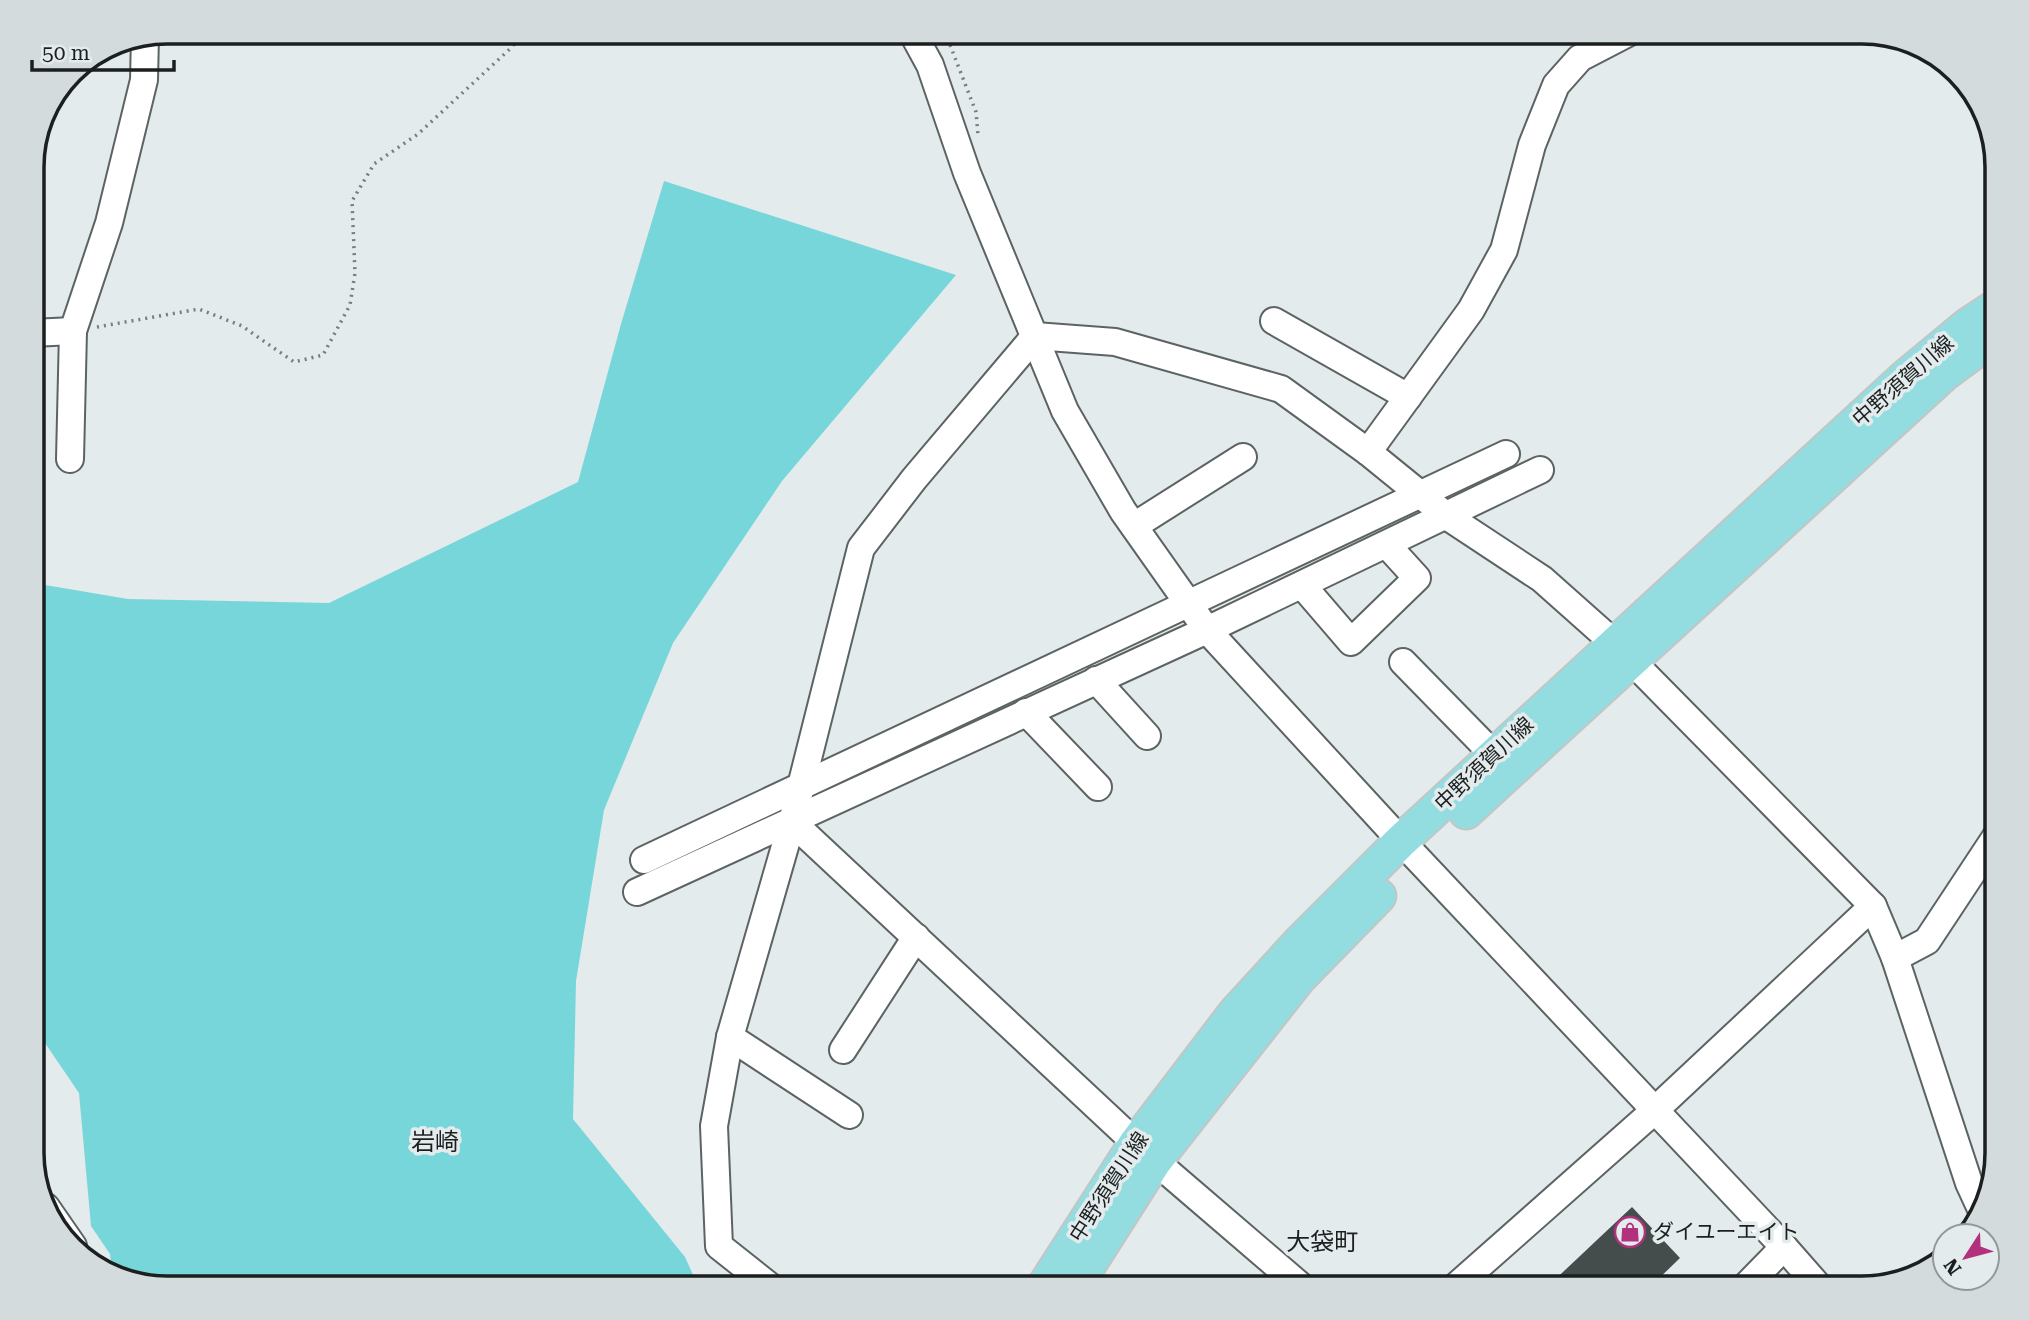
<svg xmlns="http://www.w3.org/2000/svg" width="2029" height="1320" font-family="'Roboto Serif','Noto Sans JP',serif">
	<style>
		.green { fill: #77d6da }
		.building { fill: #454c4c }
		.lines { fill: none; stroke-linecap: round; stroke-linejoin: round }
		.minor-casing { stroke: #5c6363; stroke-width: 30 }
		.major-casing { stroke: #c4c5c5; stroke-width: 37 }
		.path { stroke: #777c7d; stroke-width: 3.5; stroke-dasharray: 2 5; stroke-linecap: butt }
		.minor { stroke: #fff; stroke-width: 26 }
		.major { stroke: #93dde0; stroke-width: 33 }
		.labels { text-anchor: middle; stroke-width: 7; stroke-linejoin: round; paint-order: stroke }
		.street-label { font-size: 21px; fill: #1c1f1f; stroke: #e3ebec }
		.poi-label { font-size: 21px; fill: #1c1f1f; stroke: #e3ebec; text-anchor: start }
		.quarter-label { font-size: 24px; fill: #1c1f1f; stroke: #e3ebec }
		.rim { fill: none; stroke: #1c1f1f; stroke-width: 3.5 }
	</style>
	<rect width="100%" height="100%" fill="#e3ebec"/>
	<g class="green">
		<path d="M1178,32H1278L1243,42Z"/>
		<path d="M664,181L956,275L782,481L673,643L604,810L576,981L573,1119L685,1257L699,1288H167L112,1272L110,1254L91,1226L79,1093L32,1024V559L45,585L128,599L329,603L578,482L621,324Z"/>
	</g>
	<path class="building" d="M1632,1207L1680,1258L1649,1288H1546Z"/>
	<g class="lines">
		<g class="minor-casing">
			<g id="minor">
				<path d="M912,32L930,65L967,173L1065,411L1123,511L1207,630L1401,841L1784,1247L1820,1288"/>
				<path d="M1274,321L1408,397"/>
				<path d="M32,333L73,331"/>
				<path d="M1368,452L1471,310L1504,250L1532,145L1556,85L1580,58L1630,32"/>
				<path d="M70,459L73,331L109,223L144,80L145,36"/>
				<path d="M1134,526L1243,457"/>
				<path d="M1302,585L1351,642L1417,578L1387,545"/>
				<path d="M1403,662L1494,755"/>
				<path d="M1096,680L1147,736"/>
				<path d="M1026,712L1098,787"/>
				<path d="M792,822L1155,1161L1303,1288"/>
				<path d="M644,860L1506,454"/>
				<path d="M637,892L1207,630L1540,470"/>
				<path d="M1895,958L1927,941L1997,835"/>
				<path d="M730,1037L849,1115"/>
				<path d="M843,1050L916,937"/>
				<path d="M46,1207L73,1246"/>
				<path d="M772,1288L719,1246L714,1126L730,1037L792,822L861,548L914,479L1035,336L1115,342L1281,389L1368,452L1448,517L1542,579L1614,643L1873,906L1895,958L1969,1183L1981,1209"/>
				<path d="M1454,1288L1654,1111L1873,906"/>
				<path d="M1744,1288L1784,1247"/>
			</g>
		</g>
		<g class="major-casing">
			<g id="major">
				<path d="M1466,812L1943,375L1997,335"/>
				<path d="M1043,1288L1136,1143L1235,1013L1300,942L1401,841L1904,378L1968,325L1997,306"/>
				<path d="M1074,1288L1155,1161L1299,978L1379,896"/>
			</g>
		</g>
		<g class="path">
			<path d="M945,32L976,112L978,135"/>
			<path d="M97,327L199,309L242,326L294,362L323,355L350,305L355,273L352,201L374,164L418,134L511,48L523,32"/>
		</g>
		<use href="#minor" class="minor"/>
		<use href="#major" class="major"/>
	</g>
	<defs>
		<g id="shop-ring" transform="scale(1.575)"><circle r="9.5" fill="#e3ebec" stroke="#b1317d" stroke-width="1.5"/><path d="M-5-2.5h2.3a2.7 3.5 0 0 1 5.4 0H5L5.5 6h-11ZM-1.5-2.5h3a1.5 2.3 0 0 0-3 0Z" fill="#b1317d"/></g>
	</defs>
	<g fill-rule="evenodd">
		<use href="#shop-ring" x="1630" y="1232"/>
	</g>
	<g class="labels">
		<g class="street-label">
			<text transform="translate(1903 381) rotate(-41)" y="7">中野須賀川線</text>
			<text transform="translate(1484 764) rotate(-43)" y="7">中野須賀川線</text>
			<text transform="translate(1109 1187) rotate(-57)" y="7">中野須賀川線</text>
		</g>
		<g class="poi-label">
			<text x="1653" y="1239">ダイユーエイト</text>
		</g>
		<g class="quarter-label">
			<text x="435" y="1150">岩崎</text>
			<text x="1322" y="1250">大袋町</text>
		</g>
	</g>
	<path d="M0 0H2029V1320H0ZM167 44H1862A123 123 0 0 1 1985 167V1153A123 123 0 0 1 1862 1276H167A123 123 0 0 1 44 1153V167A123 123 0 0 1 167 44Z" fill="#d3dbdc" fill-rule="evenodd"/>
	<path class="rim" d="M167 44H1862A123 123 0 0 1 1985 167V1153A123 123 0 0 1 1862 1276H167A123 123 0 0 1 44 1153V167A123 123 0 0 1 167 44Z"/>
	<g transform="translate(1966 1257) rotate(234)"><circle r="33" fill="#e3ebec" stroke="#93999a" stroke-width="2"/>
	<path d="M0-5L12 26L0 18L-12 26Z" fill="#b1317d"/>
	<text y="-10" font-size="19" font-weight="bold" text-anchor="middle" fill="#1c1f1f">N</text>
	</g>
	<path d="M32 60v10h142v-10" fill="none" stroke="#1c1f1f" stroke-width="3.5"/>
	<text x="42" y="60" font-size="21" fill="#1c1f1f" stroke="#e3ebec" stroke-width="5" paint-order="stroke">50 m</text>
</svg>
